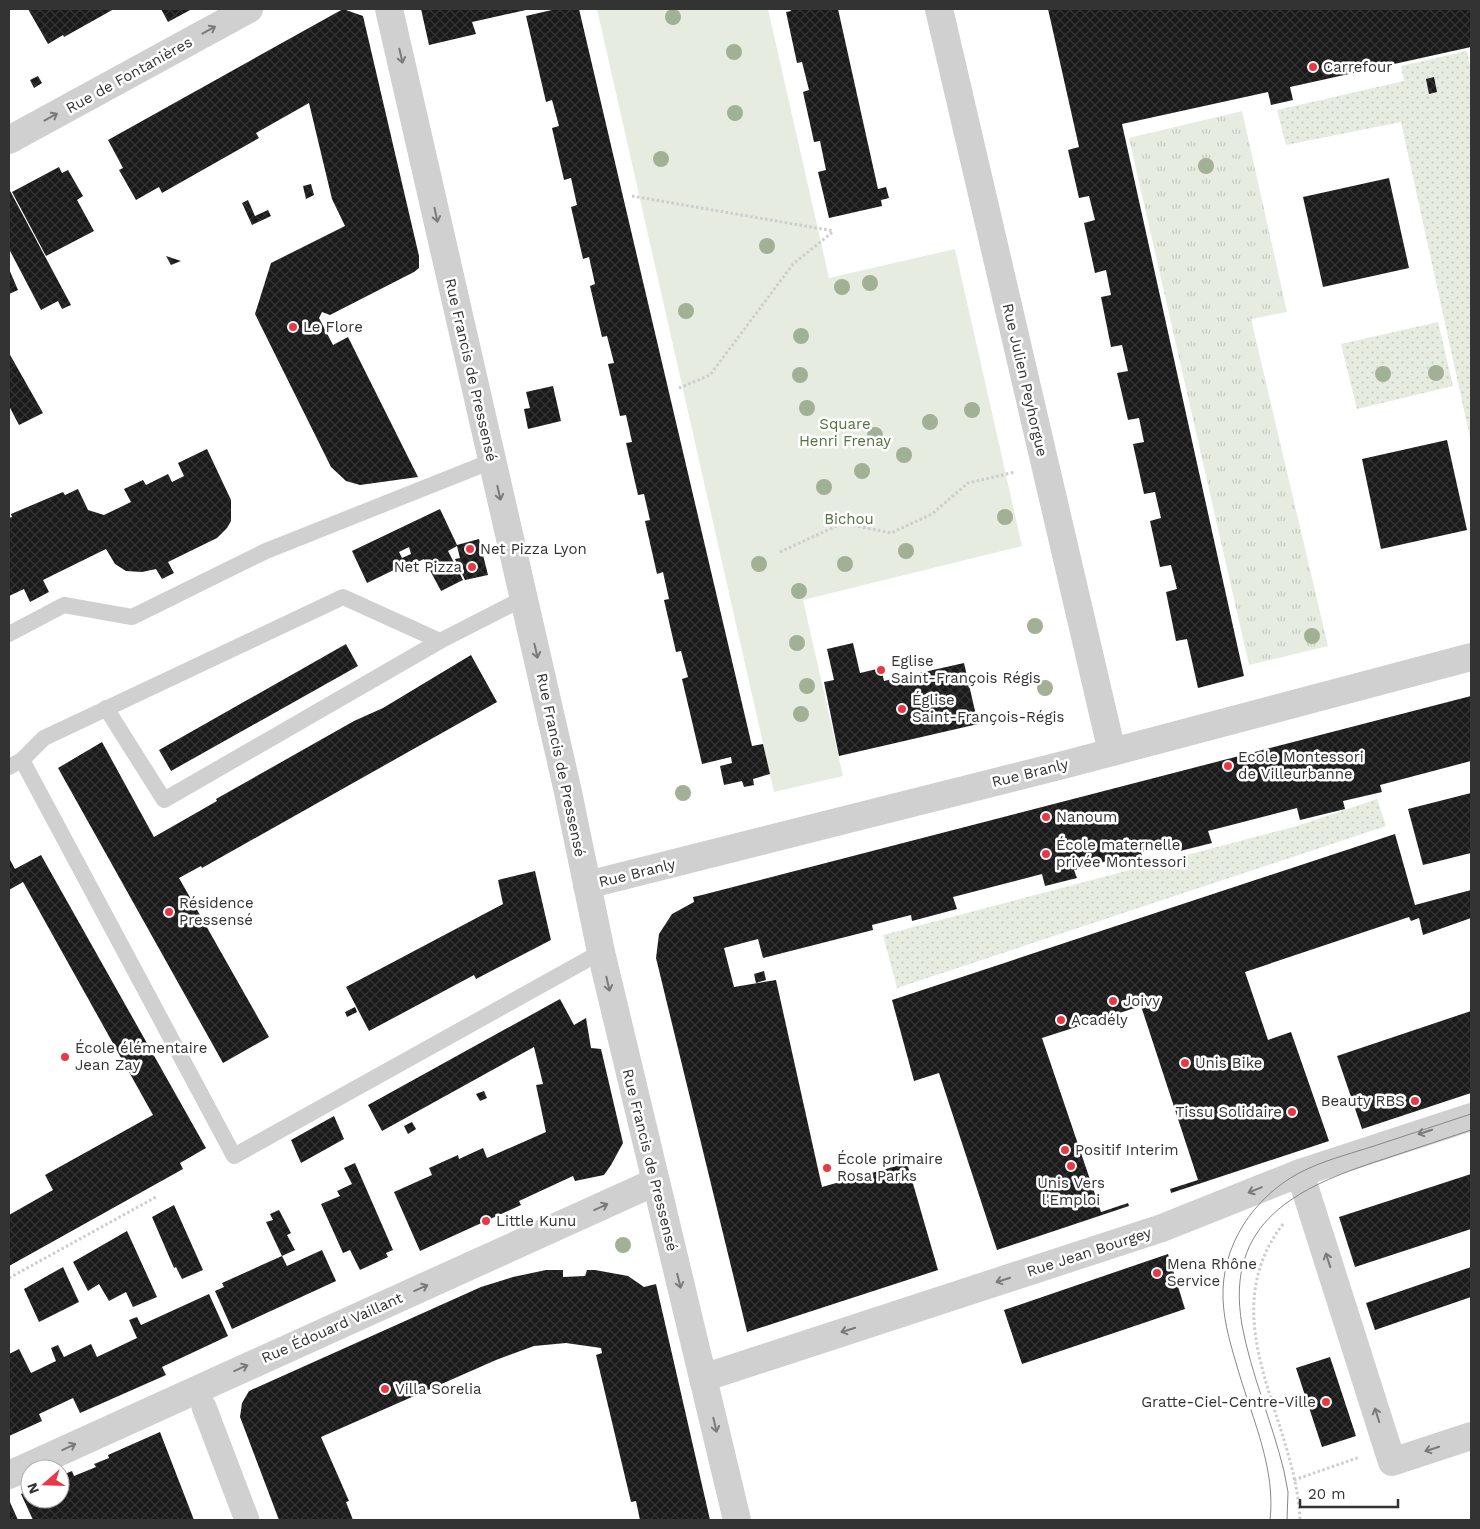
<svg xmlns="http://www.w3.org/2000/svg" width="1480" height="1529" font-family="'Work Sans',sans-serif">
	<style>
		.grass { fill: url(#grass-tufts) }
		.park { fill: #e6ecdf }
		.garden { fill: url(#garden-dots) }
		.building { fill: url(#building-cross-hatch); fill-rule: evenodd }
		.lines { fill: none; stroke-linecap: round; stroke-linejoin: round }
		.path { stroke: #cdcdcd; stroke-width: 3; stroke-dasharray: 2.5 2.5; stroke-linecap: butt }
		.service { stroke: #d0d0d0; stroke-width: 16 }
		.pedestrian { stroke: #d0d0d0; stroke-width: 25 }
		.minor { stroke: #d0d0d0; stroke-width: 28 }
		.tertiary { stroke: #d0d0d0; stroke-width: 28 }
		.tram { stroke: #888; stroke-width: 1 }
		.tree { fill: #a2b095 }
		.oneway { stroke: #7a7a7a }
		.poi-dot { fill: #e63946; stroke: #fff; stroke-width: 2 }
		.labels { text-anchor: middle; stroke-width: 5; stroke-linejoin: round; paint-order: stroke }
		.poi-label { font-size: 15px; fill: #333; stroke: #fff; text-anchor: start }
		.street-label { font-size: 15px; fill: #333; stroke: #fff }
		.park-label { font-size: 15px; fill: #56703f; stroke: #fff }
	</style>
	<defs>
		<pattern id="grass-tufts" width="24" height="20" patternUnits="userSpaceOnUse" patternTransform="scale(1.25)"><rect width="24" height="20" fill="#e6ecdf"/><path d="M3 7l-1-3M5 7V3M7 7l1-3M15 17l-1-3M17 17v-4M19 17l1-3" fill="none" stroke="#c6cbc0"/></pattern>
		<pattern id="garden-dots" width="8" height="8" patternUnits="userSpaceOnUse" patternTransform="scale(1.25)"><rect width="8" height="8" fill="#e6ecdf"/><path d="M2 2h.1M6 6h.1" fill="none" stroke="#c6cbc0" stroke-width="1.8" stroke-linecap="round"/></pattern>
		<pattern id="building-cross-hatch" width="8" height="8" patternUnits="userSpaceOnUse" patternTransform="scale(1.25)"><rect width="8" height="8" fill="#1a1a1a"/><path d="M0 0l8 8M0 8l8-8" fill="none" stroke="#333"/></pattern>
	</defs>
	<rect width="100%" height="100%" fill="#fff"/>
	<path class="grass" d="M1242,111L1287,312L1251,319L1328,646L1249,665L1129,138Z"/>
	<path class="park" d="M597,9H768L829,278L955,249L1022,546L803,600L843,776L774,792Z"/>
	<g class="garden">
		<path d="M1467,51L1471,71V442L1401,122L1286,145L1277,110L1404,81L1401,66Z"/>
		<path d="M1438,322L1453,386L1357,409L1341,344Z"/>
		<path d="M1377,799L1386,826L897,988L883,935L1297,826Z"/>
	</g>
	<g class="building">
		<path d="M28,9H114L64,37L63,35L48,44Z"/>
		<path d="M161,9H192L168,22Z"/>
		<path d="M343,9L363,16L419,256V268L414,272L330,315L322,312L319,318L333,345L348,337L418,477L360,485L346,481L331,467L255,314L271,263L345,226L332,199L309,103L256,133L259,138L162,193L159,187L136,200L119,170L123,168L108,140Z"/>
		<path d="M421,9H526V10L472,22L476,34L429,45Z"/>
		<path d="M556,9H579L752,746L763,744L770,774L753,779L754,785L744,787L742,781L724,785L720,766L732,763L731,757L702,764L682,679L688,677L681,651L676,652L664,600L669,599L663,572L657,574L645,521L650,520L644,494L638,495L626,443L632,442L626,415L620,416L608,364L614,363L607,336L602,337L590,286L595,284L589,257L583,259L571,207L577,205L571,178L564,180L552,128L559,126L552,100L546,102L526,16Z"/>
		<path d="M790,9H838L878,189L886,187L889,198L881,200L882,206L829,218L818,172L826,170L820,141L814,142L803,92L809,90L802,62L797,63L786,12L791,11Z"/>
		<path d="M1048,9H1471V47L1290,87L1293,100L1271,105L1268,92L1122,124L1244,676L1198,688L1187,639L1176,641L1166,592L1177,589L1171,565L1160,567L1150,521L1161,518L1155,492L1144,494L1133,444L1144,442L1139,418L1128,420L1117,373L1128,371L1122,345L1111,347L1101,297L1111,295L1106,270L1095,273L1084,223L1095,220L1089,196L1079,198L1068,150L1079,147Z"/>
		<path d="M38,76L42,83L34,88L30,80Z"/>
		<path d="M1434,77L1437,92L1429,94L1426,79Z"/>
		<path d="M59,167L62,173L68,170L83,196L77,200L94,231L46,256L12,192Z"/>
		<path d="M1389,178L1409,268L1323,287L1303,197Z"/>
		<path d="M311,184L314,195L306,199L303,186Z"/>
		<path d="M9,189L71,305L62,309L58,301L41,310L9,249Z"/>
		<path d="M248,200L255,216L268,210L271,216L252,225L242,203Z"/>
		<path d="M166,256L181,261L171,265Z"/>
		<path d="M9,269L18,290L9,294Z"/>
		<path d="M9,353L43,413L19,425L9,406Z"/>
		<path d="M553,386L561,421L528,429L524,409L530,408L526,392Z"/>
		<path d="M1447,440L1467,530L1381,549L1362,459Z"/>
		<path d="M207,449L231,500V521L227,528L217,538L168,562L174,573L162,579L156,569L142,572L126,571L115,564L106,549L43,580L49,592L30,602L24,589L9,596V518L12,517L11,514L63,492L65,495L78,489L88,510L104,515L131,502L124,489L143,480L146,485L168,474L172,482L184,476L178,463Z"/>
		<path d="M440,509L457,545L479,539L488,575L465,580L455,559L460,558L457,546L448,551L463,580L441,591L424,559L403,569L402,566L367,583L352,551ZM409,547L411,554L402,558L399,552Z"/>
		<path d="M853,643L860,673L881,668L884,681L964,663L978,724L839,756L824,682L834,680L827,649Z"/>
		<path d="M346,644L358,666L171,771L159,750Z"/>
		<path d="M471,655L497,702L202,868L201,866L179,878L269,1037L223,1063L58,768L102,742L154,837L217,801L216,799L354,721L383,708Z"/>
		<path d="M1471,696V761L1380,785L1382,792L1343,801L1345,809L1300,820L1297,808L1208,831L1212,843L1180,851L1178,843L1141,852L1142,856L1112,864L1111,860L1074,870L1077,878L1045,886L1042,874L953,897L957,909L912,921L911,915L872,925L873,930L763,958L758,939L724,948L734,987L776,980L822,1187L907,1163L938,1270L747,1332L656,958L659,934L672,914L694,902L693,897L702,895Z"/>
		<path d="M1471,793V853L1423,865L1408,809Z"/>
		<path d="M1395,834L1415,905L1471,890V918L1423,935L1419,918L1411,921L1409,917L1245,972L1268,1040L1291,1032L1329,1141L1171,1193L1170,1189L1198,1180L1141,1006L1042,1038L1101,1212L1128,1203L1129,1206L997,1250L939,1073L914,1081L892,1000Z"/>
		<path d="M41,855L206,1148L180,1163L183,1169L9,1266V1215L53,1190L45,1175L153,1115L23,882L9,890V858L15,869Z"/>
		<path d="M535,871L551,940L476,979L474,975L369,1031L346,987L503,904L498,880Z"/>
		<path d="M764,971L766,980L756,983L754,974Z"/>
		<path d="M560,999L574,1025L586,1018L591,1048L601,1049L623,1143L611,1165L604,1175L575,1181L573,1176L519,1201L521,1205L420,1251L394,1192L432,1175L429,1168L458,1155L459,1159L483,1148L487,1158L546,1132L536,1085L543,1084L534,1047L382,1131L368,1105Z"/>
		<path d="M355,1007L357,1012L347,1017L345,1012Z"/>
		<path d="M1471,1011V1093L1362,1129L1337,1056Z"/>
		<path d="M484,1091L487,1098L480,1101L476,1094Z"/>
		<path d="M334,1116L344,1139L301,1163L291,1140Z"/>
		<path d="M412,1122L416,1129L408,1134L404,1126Z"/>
		<path d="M355,1163L393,1250L386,1253L388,1257L360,1270L350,1250L343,1253L321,1204L340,1196L337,1191L352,1184L344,1168Z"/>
		<path d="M1471,1174V1229L1355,1267L1339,1217Z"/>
		<path d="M174,1205L203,1270L182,1279L176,1267L174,1268L152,1217Z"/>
		<path d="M279,1210L291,1233L287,1235L295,1250L282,1256L287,1266L322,1250L336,1281L232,1329L215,1291L224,1287L222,1283L282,1256L266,1222L273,1220L270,1214Z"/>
		<path d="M127,1231L157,1297L133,1307L126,1292L109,1301L99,1284L88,1291L73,1262Z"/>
		<path d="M1168,1254L1185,1309L1022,1364L1004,1310Z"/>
		<path d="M63,1267L79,1302L39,1322L24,1289Z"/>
		<path d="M1471,1267V1297L1375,1330L1366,1303Z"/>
		<path d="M546,1270H563V1277L585,1276L587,1270H595L628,1276L644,1287L656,1284L710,1520H640L636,1501L631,1502L596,1355L602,1353L601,1348L566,1343L534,1346L496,1360L321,1437L349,1501L346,1502L353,1520H279L240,1417L242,1403L249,1391L481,1287L513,1277Z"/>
		<path d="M209,1294L228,1336L162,1367L166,1375L80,1413L73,1398L39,1414L42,1421L9,1436V1354L19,1349L31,1373L56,1361L51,1348L58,1345L64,1357L91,1344L97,1357L137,1338L129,1320L137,1317L141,1325Z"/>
		<path d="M1330,1357L1356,1436L1322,1447L1296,1368Z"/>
		<path d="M160,1432L194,1520H33L21,1494L30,1490V1499H60V1476L72,1471L74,1476L96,1467L94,1464L109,1458L108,1455Z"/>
		<path d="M9,1500L18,1520H9Z"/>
	</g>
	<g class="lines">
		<g class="path">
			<path d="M632,196L834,231"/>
			<path d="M679,388L710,375L793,264L834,231"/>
			<path d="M780,552L843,523L891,533L932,514L968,483L1015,472"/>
			<path d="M1283,1224C1210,1320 1296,1419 1300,1520"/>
			<path d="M9,1278L156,1197"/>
			<path d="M1294,1480L1360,1457"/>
		</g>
		<g class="service">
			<path d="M9,634L64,605L132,617L266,551L492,461"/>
			<path d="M106,708L164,800L440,641"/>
			<path d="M22,760L234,1156L601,952"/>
			<path d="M9,767L22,760L44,738L343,597L440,641L524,598"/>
		</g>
		<path class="pedestrian" d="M204,1407L247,1520"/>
		<g class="minor">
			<path d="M939,9L1112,752"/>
			<path d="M9,140L249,9"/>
			<path d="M587,885L1067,764L1471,657"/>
			<path d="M1300,1173L1392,1462L1471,1436"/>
			<path d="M703,1378L1162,1228L1300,1173L1471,1117"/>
			<path d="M9,1475L655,1182"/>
		</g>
		<path class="tertiary" d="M389,9L568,792L601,952L737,1520"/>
		<g class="tram">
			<path d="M1270,1520C1276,1470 1253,1420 1239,1373C1232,1349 1224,1325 1223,1299C1221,1246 1253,1198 1299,1173C1322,1161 1349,1154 1374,1146C1406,1135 1439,1125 1471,1114"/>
			<path d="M1287,1520L1288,1492L1284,1471C1272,1422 1251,1374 1242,1325C1224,1221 1298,1187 1381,1160C1411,1150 1441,1140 1471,1130"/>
		</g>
	</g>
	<g class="tree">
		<circle cx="673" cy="17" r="8"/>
		<circle cx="734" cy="52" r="8"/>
		<circle cx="735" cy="113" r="8"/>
		<circle cx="661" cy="159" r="8"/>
		<circle cx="1206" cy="166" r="8"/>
		<circle cx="767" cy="246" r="8"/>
		<circle cx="870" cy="283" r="8"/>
		<circle cx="842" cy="287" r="8"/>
		<circle cx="686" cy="311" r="8"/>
		<circle cx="801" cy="336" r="8"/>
		<circle cx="1436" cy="373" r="8"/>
		<circle cx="1383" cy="374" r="8"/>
		<circle cx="800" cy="375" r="8"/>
		<circle cx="807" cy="408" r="8"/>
		<circle cx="972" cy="410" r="8"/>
		<circle cx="930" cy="422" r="8"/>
		<circle cx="875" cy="435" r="8"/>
		<circle cx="904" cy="455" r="8"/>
		<circle cx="862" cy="471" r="8"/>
		<circle cx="824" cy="487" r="8"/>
		<circle cx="1005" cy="517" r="8"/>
		<circle cx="906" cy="551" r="8"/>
		<circle cx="759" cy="564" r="8"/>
		<circle cx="845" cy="564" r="8"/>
		<circle cx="799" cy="591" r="8"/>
		<circle cx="1035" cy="626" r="8"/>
		<circle cx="1312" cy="636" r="8"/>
		<circle cx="797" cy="643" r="8"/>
		<circle cx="807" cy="686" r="8"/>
		<circle cx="1045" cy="688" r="8"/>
		<circle cx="801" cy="714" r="8"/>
		<circle cx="683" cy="793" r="8"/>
		<circle cx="623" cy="1245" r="8"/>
	</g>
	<defs><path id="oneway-shaft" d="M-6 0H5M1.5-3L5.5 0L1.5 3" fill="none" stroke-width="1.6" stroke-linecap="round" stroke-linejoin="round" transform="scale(1.25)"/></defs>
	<g class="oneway">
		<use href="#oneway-shaft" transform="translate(209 30) rotate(-29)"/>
		<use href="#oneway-shaft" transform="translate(401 56) rotate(77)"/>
		<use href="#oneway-shaft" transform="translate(51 117) rotate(-29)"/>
		<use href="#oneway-shaft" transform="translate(436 215) rotate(78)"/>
		<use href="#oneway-shaft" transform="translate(499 493) rotate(77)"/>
		<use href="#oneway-shaft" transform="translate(536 651) rotate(77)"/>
		<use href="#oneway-shaft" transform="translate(608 984) rotate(77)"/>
		<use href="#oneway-shaft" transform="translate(1425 1132) rotate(162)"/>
		<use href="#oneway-shaft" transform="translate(1255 1190) rotate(158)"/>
		<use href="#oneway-shaft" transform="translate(601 1207) rotate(-25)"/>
		<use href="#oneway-shaft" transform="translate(1328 1260) rotate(-108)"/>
		<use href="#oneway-shaft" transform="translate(1003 1280) rotate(162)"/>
		<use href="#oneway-shaft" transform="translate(679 1281) rotate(76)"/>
		<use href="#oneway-shaft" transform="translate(421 1288) rotate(-24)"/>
		<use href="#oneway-shaft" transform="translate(848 1330) rotate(162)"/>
		<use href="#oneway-shaft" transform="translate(241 1368) rotate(-24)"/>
		<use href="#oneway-shaft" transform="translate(1377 1415) rotate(-108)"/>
		<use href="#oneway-shaft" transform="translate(715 1425) rotate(77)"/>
		<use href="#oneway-shaft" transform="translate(69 1447) rotate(-25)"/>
		<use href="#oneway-shaft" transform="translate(1432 1449) rotate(162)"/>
	</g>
	<g class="poi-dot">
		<circle cx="1313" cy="67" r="5"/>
		<circle cx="293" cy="327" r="5"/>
		<circle cx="470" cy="549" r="5"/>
		<circle cx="472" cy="567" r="5"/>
		<circle cx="881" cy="670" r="5"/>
		<circle cx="902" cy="709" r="5"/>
		<circle cx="1228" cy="766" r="5"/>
		<circle cx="1046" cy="817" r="5"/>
		<circle cx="1046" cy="854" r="5"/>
		<circle cx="169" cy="912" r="5"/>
		<circle cx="1113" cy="1001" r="5"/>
		<circle cx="1061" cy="1020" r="5"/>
		<circle cx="65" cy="1057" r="5"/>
		<circle cx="1185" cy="1063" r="5"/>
		<circle cx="1415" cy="1101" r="5"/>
		<circle cx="1292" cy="1112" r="5"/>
		<circle cx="1065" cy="1150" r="5"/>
		<circle cx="1071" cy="1166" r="5"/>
		<circle cx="827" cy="1168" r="5"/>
		<circle cx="486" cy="1221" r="5"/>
		<circle cx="1157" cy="1273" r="5"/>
		<circle cx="385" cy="1389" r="5"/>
		<circle cx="1326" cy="1402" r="5"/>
	</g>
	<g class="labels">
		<g class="poi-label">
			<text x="1323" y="72">Carrefour</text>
			<text x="303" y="332">Le Flore</text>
			<text x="480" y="554">Net Pizza Lyon</text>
			<text x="462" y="572" text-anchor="end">Net Pizza</text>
			<text x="891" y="666">Eglise<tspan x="891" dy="17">Saint-François Régis</tspan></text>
			<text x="912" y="705">Église<tspan x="912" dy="17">Saint-François-Régis</tspan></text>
			<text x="1238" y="762">Ecole Montessori<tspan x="1238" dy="17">de Villeurbanne</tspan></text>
			<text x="1056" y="822">Nanoum</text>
			<text x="1056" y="850">École maternelle<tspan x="1056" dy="17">privée Montessori</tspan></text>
			<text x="179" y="908">Résidence<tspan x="179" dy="17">Pressensé</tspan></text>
			<text x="1123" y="1006">Joivy</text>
			<text x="1071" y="1025">Acadély</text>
			<text x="75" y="1053">École élémentaire<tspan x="75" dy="17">Jean Zay</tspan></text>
			<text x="1195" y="1068">Unis Bike</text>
			<text x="1405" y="1106" text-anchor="end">Beauty RBS</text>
			<text x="1282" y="1117" text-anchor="end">Tissu Solidaire</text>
			<text x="1075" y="1155">Positif Interim</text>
			<text x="837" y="1164">École primaire<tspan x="837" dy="17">Rosa Parks</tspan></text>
			<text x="1071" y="1188" text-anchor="middle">Unis Vers<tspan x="1071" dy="17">l'Emploi</tspan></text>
			<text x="496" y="1226">Little Kunu</text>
			<text x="1167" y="1269">Mena Rhône<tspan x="1167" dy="17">Service</tspan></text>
			<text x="395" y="1394">Villa Sorelia</text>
			<text x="1316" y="1407" text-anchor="end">Gratte-Ciel-Centre-Ville</text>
		</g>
		<g class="street-label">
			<text transform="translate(129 75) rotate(-29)" y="5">Rue de Fontanières</text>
			<text transform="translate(471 370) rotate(77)" y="5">Rue Francis de Pressensé</text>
			<text transform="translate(1025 380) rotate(77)" y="5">Rue Julien Peyhorgue</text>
			<text transform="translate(561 765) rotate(78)" y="5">Rue Francis de Pressensé</text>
			<text transform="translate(1030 773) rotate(-14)" y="5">Rue Branly</text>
			<text transform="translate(637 873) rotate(-14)" y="5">Rue Branly</text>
			<text transform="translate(650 1160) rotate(76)" y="5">Rue Francis de Pressensé</text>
			<text transform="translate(1089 1252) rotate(-18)" y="5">Rue Jean Bourgey</text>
			<text transform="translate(332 1328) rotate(-24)" y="5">Rue Édouard Vaillant</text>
		</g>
		<g class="park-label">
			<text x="845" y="429">Square<tspan x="845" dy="17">Henri Frenay</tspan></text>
			<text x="849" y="524">Bichou</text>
		</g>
	</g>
	<rect width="1480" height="1529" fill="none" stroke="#333333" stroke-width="20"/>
	<g transform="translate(45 1484) rotate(250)"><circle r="24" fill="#ffffff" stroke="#adadad"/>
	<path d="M0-4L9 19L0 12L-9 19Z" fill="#e63946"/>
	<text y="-8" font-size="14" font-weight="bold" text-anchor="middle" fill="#333333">N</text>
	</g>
	<path d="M1300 1499v8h98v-8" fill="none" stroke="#333333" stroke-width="2.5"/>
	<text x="1308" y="1499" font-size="15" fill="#333333" stroke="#ffffff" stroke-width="4" paint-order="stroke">20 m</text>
</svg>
